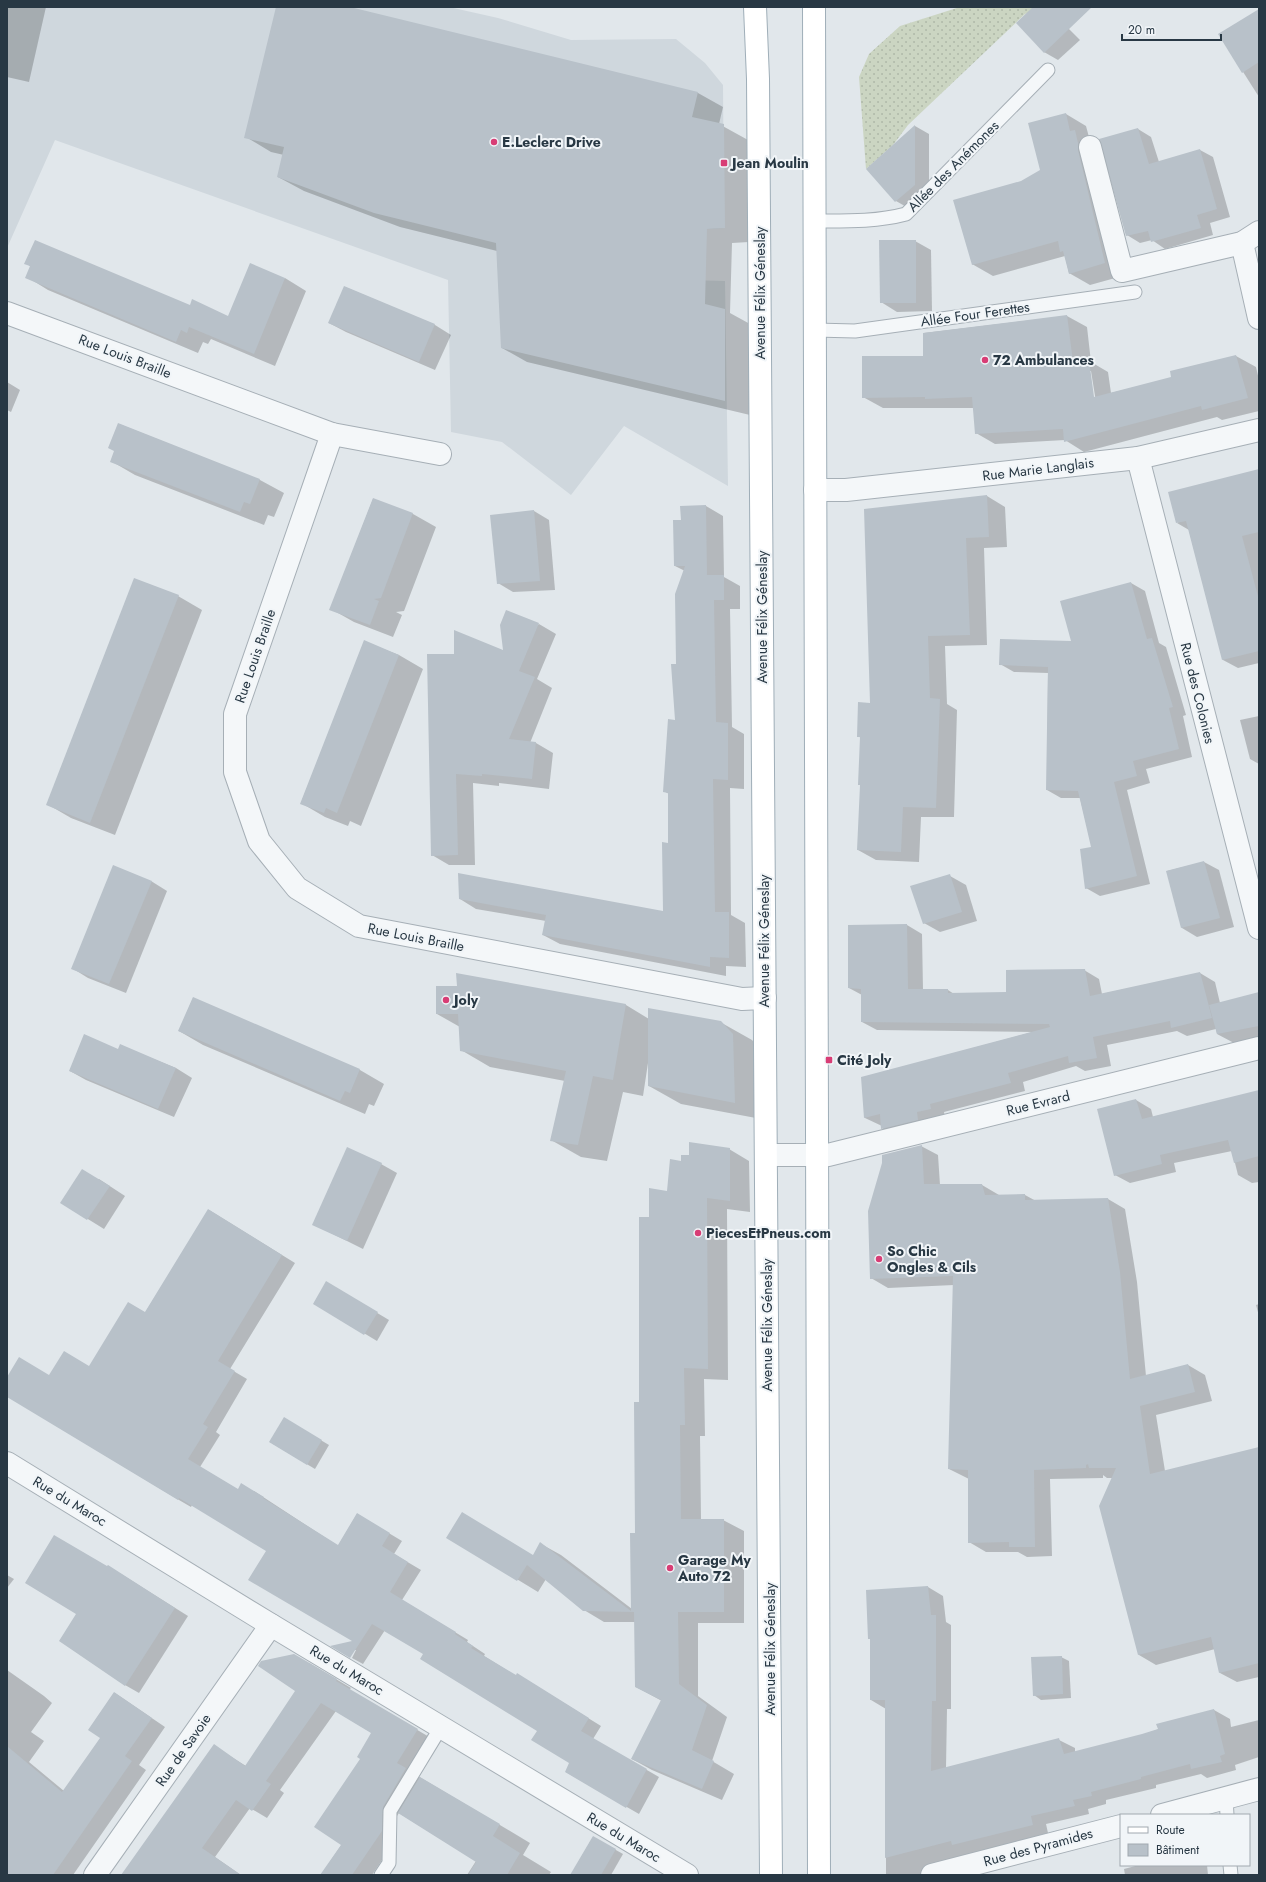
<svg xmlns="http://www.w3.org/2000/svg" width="1266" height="1882" font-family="Jost,sans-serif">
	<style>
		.built { fill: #cfd7dd }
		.grass { fill: url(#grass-dots) }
		.shadow { fill: #0003; fill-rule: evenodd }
		.building { fill: #b8c1c9 }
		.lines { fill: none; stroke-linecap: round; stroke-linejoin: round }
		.service-casing { stroke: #a6afb6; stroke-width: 15 }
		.minor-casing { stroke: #a6afb6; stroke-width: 24 }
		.primary-casing { stroke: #9faeb8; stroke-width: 24 }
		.service { stroke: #f4f7f9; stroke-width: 13 }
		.minor { stroke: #f4f7f9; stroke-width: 22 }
		.primary { stroke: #fff; stroke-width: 22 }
		.poi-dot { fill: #d83d75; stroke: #f1f5f8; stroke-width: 1.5 }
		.labels { text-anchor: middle; stroke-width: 4; stroke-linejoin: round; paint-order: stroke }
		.poi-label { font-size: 14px; font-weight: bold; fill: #283844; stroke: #f1f5f8; text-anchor: start }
		.street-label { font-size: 14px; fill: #283844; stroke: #f1f5f8 }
	</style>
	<defs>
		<pattern id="grass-dots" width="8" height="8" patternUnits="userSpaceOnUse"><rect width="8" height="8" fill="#cbd5c2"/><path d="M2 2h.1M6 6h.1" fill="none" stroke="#aeb8a8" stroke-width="1.8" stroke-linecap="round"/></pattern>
	</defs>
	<rect width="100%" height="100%" fill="#e1e7eb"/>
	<path class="built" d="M7,7H449L498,18L571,40L676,39L705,63L723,85L724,228L707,229L646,279L725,281L728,486L624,426L571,495L502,442L451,432L448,280L55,140L7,248Z"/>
	<path class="grass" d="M960,7H1043L1025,14L908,125L893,145L866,169L859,77L869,54L900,26Z"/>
	<g class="shadow">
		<path d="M7,7H46L29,82L7,77Z"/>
		<path d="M277,7H345L698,93L723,107L719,124L748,140L749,242L732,243L730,313L750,324V415L527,362L502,348L497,251L400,227L304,191L278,177L284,155L271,152L246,137Z"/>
		<path d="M1057,17L1080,40L1058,60L1044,52Z"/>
		<path d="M1259,20V97L1219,34Z"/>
		<path d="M1066,114L1086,126L1126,275L1090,285L1069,273L1065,256L993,276L972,264L1021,182L1042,171Z"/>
		<path d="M915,126L929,134V193L910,209L896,201L867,169Z"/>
		<path d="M1138,129L1151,137L1159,162L1200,150L1213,157L1230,217L1210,223L1213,235L1165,249L1152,240L1140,243L1127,235Z"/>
		<path d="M915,241L931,250L932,311L897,312L881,302Z"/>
		<path d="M26,263L228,317L285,278L306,291L275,366L211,339L208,344L203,342L198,353L48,290L27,277L31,267Z"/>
		<path d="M345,287L435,325L451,335L435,370L346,332L329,323Z"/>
		<path d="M1067,316L1087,327L1091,362L1108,372L1111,393L1172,378L1171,372L1236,356L1256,367L1259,380V411L1222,420L1217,417L1084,452L1065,440L995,444L976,433L974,408H883L863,397L925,357L924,333ZM1089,371H1091L1096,402H1094Z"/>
		<path d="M7,382L20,390L11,412L7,410Z"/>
		<path d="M119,424L260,480L284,493L274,517L268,515L264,525L135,475L111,461L115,451Z"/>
		<path d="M1259,470V663L1238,668L1223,660L1189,530L1177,523Z"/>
		<path d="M987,496L1005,507L1007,547L984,548L987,645L945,646L947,704L957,710L954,817H921L919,862L876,860L858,850L861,785V738L858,736L871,704L865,510Z"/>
		<path d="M373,499L413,514L436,527L404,611L396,612L402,615L393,637L354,622L331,609Z"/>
		<path d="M706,506L723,516L724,577L740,586V609H730L732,727L744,734V789L730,788L731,915L745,923L746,967L726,966V976L560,944L543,935L546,921L476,909L460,899L664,913L669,845V794L664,791L676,721L677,665L685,571L675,566L682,521V507Z"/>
		<path d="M534,511L549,520L555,590L513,592L498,583Z"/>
		<path d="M1131,583L1145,591L1159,643L1166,647L1186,715L1183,716L1192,757L1146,769L1150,783L1127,790L1150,884L1100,896L1086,888L1092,847L1080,798H1061L1047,790L1048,673L1014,672L1000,664L1072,642Z"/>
		<path d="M178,596L202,610L115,835L71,818L47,804Z"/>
		<path d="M539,624L556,634L537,679L552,688L530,743H536L553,753L549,789L499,783V786L473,783L475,865H449L432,855L455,655L504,651Z"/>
		<path d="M365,642L399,655L423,669L361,826L350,821L348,826L325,817L301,803Z"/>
		<path d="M1259,716V764L1250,759L1240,720Z"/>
		<path d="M1204,862L1219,870L1234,927L1197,937L1182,928L1167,871Z"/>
		<path d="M950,876L966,885L977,921L940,932L924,923Z"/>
		<path d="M151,881L167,891L126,993L88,978L72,968Z"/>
		<path d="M907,925L922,934L923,990H948L954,994L1007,993L1084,970L1099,979L1102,994L1200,973L1215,982L1220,1003L1259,993V1038L1234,1043L1217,1034L1216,1029L1187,1036L1177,1031L1107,1045L1111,1066L1085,1071L1076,1066L1023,1082L1025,1091L944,1112L945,1117L896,1137L882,1128V1126L865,1118L862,1078L1033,1032L877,1030L862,1022V995L849,988V926Z"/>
		<path d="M193,998L360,1070L384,1084L374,1106L369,1104L365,1114L203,1045L179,1031Z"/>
		<path d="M626,1005L649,1019L720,1022L752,1040L764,1053L766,1120L681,1104L649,1086L648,1063L643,1096L623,1092L607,1161L581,1157L551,1140L565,1081L490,1067L461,1050L460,1027L437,1014Z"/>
		<path d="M121,1046L176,1068L192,1078L174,1117L86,1080L70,1071L118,1050Z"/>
		<path d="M1259,1091V1182L1252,1183L1238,1175L1232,1151L1174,1163L1176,1172L1130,1183L1115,1175L1136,1100L1151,1109L1153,1117Z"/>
		<path d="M921,1146L938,1155L940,1185H982L999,1195H1025L1036,1201L1108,1199L1125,1209L1137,1282L1146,1376L1188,1365L1205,1375L1212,1401L1156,1415L1165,1471L1259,1454V1677L1237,1682L1220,1673L1215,1649L1156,1665L1139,1655L1100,1506L1113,1478H1107L1103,1475V1478L1050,1479L1052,1556L1027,1557L1018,1552H986L969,1542V1479L949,1469L954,1285L888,1288L871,1278Z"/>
		<path d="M729,1149L749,1161L750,1212L727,1209L728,1380L704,1379L705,1436H700L701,1520H723L744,1531V1623H698V1696L727,1717L712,1761L734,1774L722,1800L652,1770L632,1759L662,1701L636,1687L635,1622H604L584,1610L546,1579L538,1592L448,1537L533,1556L541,1544L561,1555L632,1609L650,1218L668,1192L682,1162Z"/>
		<path d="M381,1164L397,1173L363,1249L313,1224Z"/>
		<path d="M99,1179L125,1196L104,1229L62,1203Z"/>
		<path d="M209,1210L295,1263L230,1369L247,1379L216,1432L220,1435L200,1467L238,1490L254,1491L338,1546L357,1514L402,1541L394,1554L421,1570L402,1600L468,1640L467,1642L485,1654L484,1656L516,1676L530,1682L601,1726L593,1739L659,1777L639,1814L566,1772L571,1763L538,1731L424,1653L385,1630L363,1664L352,1658L356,1650H354V1641L268,1550L192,1505L191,1507L179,1500L7,1396V1379L50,1376L90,1367L145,1313Z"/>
		<path d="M327,1283L389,1320L377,1341L314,1303Z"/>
		<path d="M1259,1304V1316L1256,1305Z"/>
		<path d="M292,1423L329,1445L315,1469L270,1442Z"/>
		<path d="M107,1567L121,1574L188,1616L139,1693L125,1685Z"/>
		<path d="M7,1575L14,1579L7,1588Z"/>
		<path d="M928,1587L943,1596L946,1622L951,1625V1709H947L946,1768L1059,1740L1075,1748V1752L1142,1735L1214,1710L1230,1719L1231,1727L1259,1720V1757L1235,1765L1236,1770L1207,1778L1201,1774L1156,1785V1788L1106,1800V1804L1088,1809L1089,1814L1046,1824L1048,1833L953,1858L956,1868L939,1875H886V1709L871,1700Z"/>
		<path d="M1061,1657L1069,1661L1071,1698L1041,1700L1034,1695Z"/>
		<path d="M309,1663L351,1688L349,1690L431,1738L411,1772L530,1843L523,1855L551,1872L549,1875H467L476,1861L399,1813L397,1816L396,1839L372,1875H321L342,1844L362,1759L372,1733L336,1711L280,1790L284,1793L267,1818L250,1808L215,1857L241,1875H122L214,1746L246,1766L297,1691Z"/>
		<path d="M7,1670L44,1696L52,1703L31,1732L44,1741L29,1762L64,1791L101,1738L115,1693L165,1727L139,1765L146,1770L73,1875H7Z"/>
		<path d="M593,1837L623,1854L611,1875H571Z"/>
		<path d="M1139,1865H1207L1208,1875H1125L1124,1869Z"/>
	</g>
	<g class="building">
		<path d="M276,7H350L698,92L692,117L724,124L725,228L707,229L705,304L725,309V401L501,348L496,243L374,213L277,177L284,147L244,138Z"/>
		<path d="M1033,7H1092L1044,53L1016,23Z"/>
		<path d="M1259,9V62L1242,73L1218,34Z"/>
		<path d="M1066,113L1070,131L1075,130L1078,143V150L1105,263L1069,274L1063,251L1060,252L1058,241L972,265L953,200L1021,181L1040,170L1028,123Z"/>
		<path d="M915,125V185L895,202L866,169Z"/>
		<path d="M1138,128L1149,164L1200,149L1217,209L1197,215L1201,228L1151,242L1148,231L1126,236L1099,139Z"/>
		<path d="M35,240L190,305L192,299L228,316L250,263L285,278L254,354L189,327L187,333L181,330L176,342L25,278L30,266L24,264Z"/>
		<path d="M879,240H916V303H880Z"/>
		<path d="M344,286L435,324L419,362L328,323Z"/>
		<path d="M1067,315L1073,362L1089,360L1094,397L1171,377L1170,371L1236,355L1248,398L1202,410L1201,406L1064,442L1063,429L975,434L972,397L925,399V397L862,398V356H923V333Z"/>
		<path d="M118,423L260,479L250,504L244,502L240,512L110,462L114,451L108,448Z"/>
		<path d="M1259,469V532L1242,536L1259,600V651L1222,660L1186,521L1176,523L1168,492Z"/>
		<path d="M987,495L989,537L966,538L970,635L928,636L930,698L940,699L936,808L903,807L901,852L857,850L860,785H858L860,737H857L858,702L870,703L864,509Z"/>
		<path d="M373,498L413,513L381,598L374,599L379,601L370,625L329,610Z"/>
		<path d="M706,505L707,575H724V600H714L716,722L728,723V780L713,779L715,912H729V958L710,957V967L542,935L546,915L459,899L458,873L663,911L662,842L668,843V793L663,792L668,719L675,720L671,664H676L675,594L685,566H674L673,520H681L680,506Z"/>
		<path d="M534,510L540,581L497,584L490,515Z"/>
		<path d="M134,578L179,595L90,823L46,805Z"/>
		<path d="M1131,582L1147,639L1152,638L1173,707L1169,708L1179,749L1133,761L1137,776L1114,782L1137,876L1085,889L1080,849L1091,847L1078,791L1046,790L1048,667L999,665L1000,639L1071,641L1060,601Z"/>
		<path d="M506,610L539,623L519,671L535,677L509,739L536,742L532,779L482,774V776L456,774L458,855L431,856L427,654H454V630L503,650L500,625Z"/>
		<path d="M364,640L399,655L337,813L326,808L324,813L300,804Z"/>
		<path d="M1204,861L1220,918L1181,928L1166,871Z"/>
		<path d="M113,865L152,881L109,984L71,969Z"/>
		<path d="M950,874L962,912L923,924L910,886Z"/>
		<path d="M907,924L908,989H948V993L1006,992V970L1085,969L1090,996L1200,972L1212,1018L1171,1028L1170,1021L1093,1037L1097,1058L1069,1063L1068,1056L1008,1073L1011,1083L930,1104L931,1109L917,1112L918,1120L881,1129L880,1114L864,1118L861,1077L1050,1027L1049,1024L861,1022V989L848,988V925Z"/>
		<path d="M456,973L626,1004L613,1080L593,1076L578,1145L550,1141L566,1071L460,1051L458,1014H436V986H457Z"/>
		<path d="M1259,992V1026L1217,1034L1209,1005Z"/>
		<path d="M193,997L360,1069L350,1093L345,1091L340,1101L178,1031Z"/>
		<path d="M648,1008L721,1021L733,1034L735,1103L648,1086Z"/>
		<path d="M84,1034L118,1049L120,1044L176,1068L158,1109L69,1071Z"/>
		<path d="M1259,1090V1156L1234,1163L1228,1140L1160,1155L1162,1164L1114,1176L1097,1109L1136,1099L1142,1119Z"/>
		<path d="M689,1142L730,1148V1201L707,1198L708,1369L684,1368L685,1425H680L681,1519H724V1612H678L679,1684L707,1705L692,1750L714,1761L702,1789L631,1759L661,1700L635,1687L634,1612L583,1611L527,1565L517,1581L446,1538L462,1512L533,1555L540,1542L631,1611L630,1533H635L634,1402H639V1217H649V1188L667,1191L670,1159L681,1161V1155H689Z"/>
		<path d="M922,1145L924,1184H982L985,1195L1025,1194V1200L1108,1198L1120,1272L1130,1379L1188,1364L1195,1392L1140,1406L1150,1474L1259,1447V1663L1219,1673L1211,1637L1138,1655L1099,1506L1116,1468H1089L1088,1464L1086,1465V1468L1034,1470L1035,1547H1009V1542L968,1543V1470L948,1469L953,1276L870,1279L868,1211L882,1163V1155Z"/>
		<path d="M347,1147L382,1163L347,1241L312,1225Z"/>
		<path d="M82,1169L110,1186L87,1220L60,1203Z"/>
		<path d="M208,1209L282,1255L218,1361L235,1371L203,1424L208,1427L188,1459L238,1489L241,1483L264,1497L263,1498L338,1545L357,1513L390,1533L382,1546L408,1562L390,1592L456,1632L455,1634L473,1646L471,1648L516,1675L517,1673L589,1718L581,1731L647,1769L626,1808L565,1772L569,1763L531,1740L537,1731L420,1659L423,1654L372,1624L350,1658L330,1646L352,1641L248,1580L266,1551L179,1498L178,1500L7,1397V1377L19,1357L49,1375L64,1351L89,1366L128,1302L145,1312Z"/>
		<path d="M326,1281L378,1312L364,1335L313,1304Z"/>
		<path d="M284,1417L322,1440L307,1465L269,1442Z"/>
		<path d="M54,1535L107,1566L108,1565L175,1608L125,1686L59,1641L76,1614L25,1583Z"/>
		<path d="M928,1586L931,1615H936V1701H932L931,1771L1059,1738L1064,1754L1142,1734L1158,1729L1156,1724L1214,1709L1225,1754L1220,1756L1222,1762L1191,1769L1190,1764L1141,1777V1779L1091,1792L1092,1796L1073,1800L1075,1806L1031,1816L1033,1825L952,1845L951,1841L885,1858V1700H870V1639H868L866,1590Z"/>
		<path d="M294,1654L337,1679L336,1681L418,1729L397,1763L406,1768L383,1807L382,1831L352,1875H320L341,1845L314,1827L360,1759L357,1757L371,1733L321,1703L266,1781L271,1784L252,1811L236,1800L202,1848L241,1875H121L214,1744L245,1766L295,1691L258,1666L261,1661Z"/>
		<path d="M1062,1656L1063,1694L1033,1696L1031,1657Z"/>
		<path d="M114,1692L152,1718L125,1756L132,1761L53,1875H7V1746L62,1792L100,1738L88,1730Z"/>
		<path d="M420,1777L500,1824L493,1836L520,1853L507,1875H468L476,1862L398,1813Z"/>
		<path d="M593,1836L616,1849L601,1875H570Z"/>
	</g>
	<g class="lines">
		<g class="service-casing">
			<g id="service">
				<path d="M814,221C845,221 876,222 906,214L1048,70"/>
				<path d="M815,330L855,331L1135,292"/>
				<path d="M1226,1798L1227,1815"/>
				<path d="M1230,1865L1231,1875"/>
				<path d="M381,1875L389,1863L390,1811L441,1727"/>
			</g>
		</g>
		<g class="minor-casing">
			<g id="minor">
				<path d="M1090,147L1122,271L1242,243L1259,232"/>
				<path d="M1242,243L1259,318"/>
				<path d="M7,313L332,434L440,454"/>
				<path d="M332,434L235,714V772L259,841L297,888L359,926L742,999L765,998"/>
				<path d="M1138,458L1259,928"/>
				<path d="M815,490H846L1138,458L1259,430"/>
				<path d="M766,1155H828L1259,1048"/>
				<path d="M7,1463L271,1625L687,1875"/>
				<path d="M1162,1815L1259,1789"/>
				<path d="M95,1875L271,1625"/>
				<path d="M932,1875L1121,1826"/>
			</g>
		</g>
		<g class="primary-casing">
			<g id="primary">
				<path d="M755,7L758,79L771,1875"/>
				<path d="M814,7L819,1875"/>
			</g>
		</g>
		<use href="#service" class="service"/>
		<use href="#minor" class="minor"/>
		<use href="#primary" class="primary"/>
	</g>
	<g class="poi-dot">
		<circle cx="494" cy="142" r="4"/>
		<rect x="720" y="159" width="8" height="8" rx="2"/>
		<circle cx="985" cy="360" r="4"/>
		<circle cx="446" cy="1000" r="4"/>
		<rect x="825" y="1056" width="8" height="8" rx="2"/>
		<circle cx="698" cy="1233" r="4"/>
		<circle cx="879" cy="1259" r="4"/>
		<circle cx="670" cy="1568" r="4"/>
	</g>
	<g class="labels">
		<g class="poi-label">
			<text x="502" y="147">E.Leclerc Drive</text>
			<text x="732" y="168">Jean Moulin</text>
			<text x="993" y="365">72 Ambulances</text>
			<text x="454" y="1005">Joly</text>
			<text x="837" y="1065">Cité Joly</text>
			<text x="706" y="1238">PiecesEtPneus.com</text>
			<text x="887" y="1256">So Chic<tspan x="887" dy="16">Ongles &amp; Cils</tspan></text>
			<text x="678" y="1565">Garage My<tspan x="678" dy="16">Auto 72</tspan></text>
		</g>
		<g class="street-label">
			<text transform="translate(953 166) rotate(-45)" y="5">Allée des Anémones</text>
			<text transform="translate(760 293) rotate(-90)" y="5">Avenue Félix Géneslay</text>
			<text transform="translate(975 314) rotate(-8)" y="5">Allée Four Ferettes</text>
			<text transform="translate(125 356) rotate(21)" y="5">Rue Louis Braille</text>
			<text transform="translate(1038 469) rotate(-7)" y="5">Rue Marie Langlais</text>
			<text transform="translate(762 617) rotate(-90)" y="5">Avenue Félix Géneslay</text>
			<text transform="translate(255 656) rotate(-71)" y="5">Rue Louis Braille</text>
			<text transform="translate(1198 693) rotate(76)" y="5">Rue des Colonies</text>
			<text transform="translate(416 937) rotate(11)" y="5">Rue Louis Braille</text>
			<text transform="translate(764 941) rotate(-90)" y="5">Avenue Félix Géneslay</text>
			<text transform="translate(1038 1103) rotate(-14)" y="5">Rue Evrard</text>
			<text transform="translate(767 1325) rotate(-90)" y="5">Avenue Félix Géneslay</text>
			<text transform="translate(70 1501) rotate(31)" y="5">Rue du Maroc</text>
			<text transform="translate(770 1649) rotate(-90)" y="5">Avenue Félix Géneslay</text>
			<text transform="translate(347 1670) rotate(31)" y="5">Rue du Maroc</text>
			<text transform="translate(183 1750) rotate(-55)" y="5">Rue de Savoie</text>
			<text transform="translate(624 1837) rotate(31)" y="5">Rue du Maroc</text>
			<text transform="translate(1038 1847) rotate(-15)" y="5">Rue des Pyramides</text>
		</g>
	</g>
	<rect width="1266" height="1882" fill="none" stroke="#283844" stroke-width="16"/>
	<rect x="1120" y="1814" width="130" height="52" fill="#f1f5f8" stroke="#a1a9b0"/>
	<rect x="1128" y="1827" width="20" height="6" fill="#ffffff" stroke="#a1a9b0"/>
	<text x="1156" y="1834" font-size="12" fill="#283844">Route</text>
	<rect x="1128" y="1844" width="20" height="12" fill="#b8c1c9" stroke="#a1a9b0"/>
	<text x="1156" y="1854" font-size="12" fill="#283844">Bâtiment</text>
	<path d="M1122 34v6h99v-6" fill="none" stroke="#283844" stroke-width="2"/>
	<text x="1128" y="34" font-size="12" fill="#283844" stroke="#f1f5f8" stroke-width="3" paint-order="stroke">20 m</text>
</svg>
